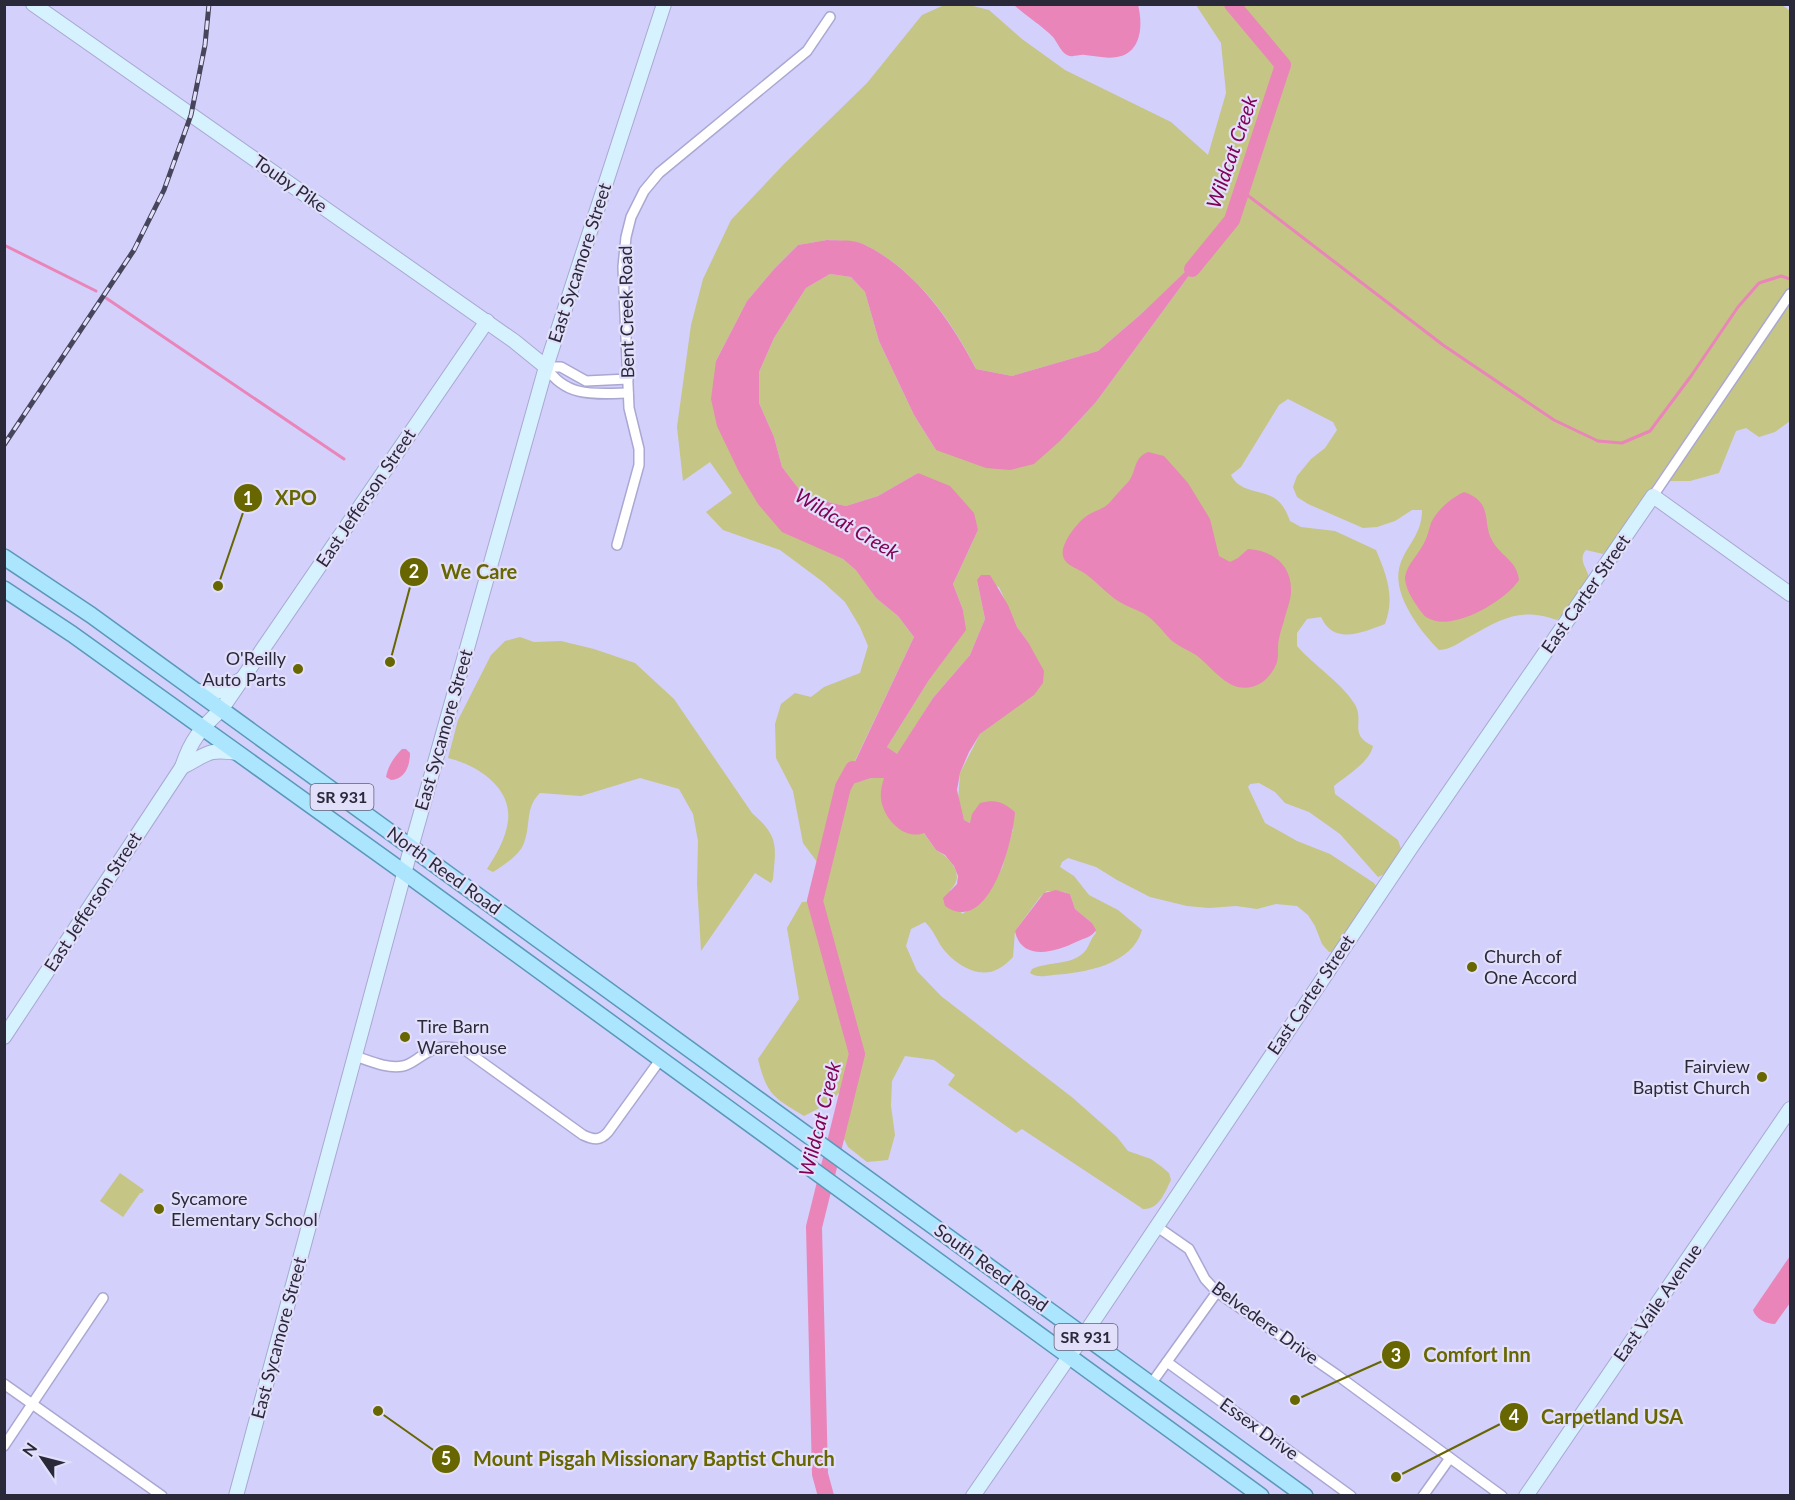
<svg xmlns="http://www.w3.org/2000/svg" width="1795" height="1500" font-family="Lato,sans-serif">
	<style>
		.green { fill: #c5c585; fill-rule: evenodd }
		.water { fill: #e985b9 }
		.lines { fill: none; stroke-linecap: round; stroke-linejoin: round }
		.stream { stroke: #e985b9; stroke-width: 3 }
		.river { stroke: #e985b9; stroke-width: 16 }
		.street-casing { stroke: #aaa7d2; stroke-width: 12 }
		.secondary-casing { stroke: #aaa7d2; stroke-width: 16 }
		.primary-casing { stroke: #5b98b9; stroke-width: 18 }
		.street { stroke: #fff; stroke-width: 9 }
		.secondary { stroke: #d6f2fe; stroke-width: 14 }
		.primary { stroke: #ace5fe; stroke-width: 15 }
		.rail-casing { stroke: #47455b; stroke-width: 5 }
		.rail { stroke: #e1dffa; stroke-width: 3; stroke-dasharray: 9; stroke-linecap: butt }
		.poi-dot { fill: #686600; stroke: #e1dffa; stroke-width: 2 }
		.labels { text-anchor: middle; stroke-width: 4.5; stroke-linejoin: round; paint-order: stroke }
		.shield { fill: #e1dffa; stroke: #616074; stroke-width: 1.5 }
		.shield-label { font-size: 16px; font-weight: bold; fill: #2a293a }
		.street-label { font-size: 18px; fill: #2a293a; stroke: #e1dffa }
		.poi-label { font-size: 18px; fill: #2a293a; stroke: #e1dffa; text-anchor: start }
		.water-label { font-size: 20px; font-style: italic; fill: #800156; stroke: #e1dffa }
		.leader { fill: none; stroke: #686600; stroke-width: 2 }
		.callout-dot { fill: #686600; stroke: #e1dffa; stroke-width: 2 }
		.mark-label { font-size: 18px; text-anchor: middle; font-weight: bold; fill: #fff }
		.callout-label { font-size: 20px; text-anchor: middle; font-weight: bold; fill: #686600; stroke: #e1dffa; stroke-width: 4.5; stroke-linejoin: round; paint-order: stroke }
	</style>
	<rect width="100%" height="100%" fill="#d3d0fc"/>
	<g class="green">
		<path d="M1781,4L1790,11V286L1613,544L1603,554L1586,550C1578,559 1586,567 1589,577L1567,610L1557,620C1519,607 1502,619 1469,637C1458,643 1452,649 1439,650C1420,631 1391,594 1400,565C1407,544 1422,535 1422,510H1412L1395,521L1377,527L1363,528L1308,504L1297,497L1293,487L1297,476L1311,459L1325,448L1337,430L1333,422L1288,399L1279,405L1241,467L1231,475C1240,494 1264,489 1277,500C1284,506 1287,513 1290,521L1301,527L1335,531L1376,550C1387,576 1395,597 1385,624C1363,632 1334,646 1321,617L1307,619L1297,633V646C1314,666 1339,680 1354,703C1366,721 1347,734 1373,746C1369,763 1347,775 1334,786L1335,794L1398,840L1401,849C1395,859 1389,874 1378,877L1340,834L1309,812L1285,803L1275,792L1259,783L1250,784L1248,787L1265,823L1297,841L1330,854L1374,883L1377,888L1333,952H1329L1322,944L1315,926L1308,915L1297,906L1276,904L1257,909L1236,906L1209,908L1187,906L1150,897L1117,880L1096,867L1068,858L1062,862L1060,867L1074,876L1089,895L1118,910L1142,930C1132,965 1084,973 1053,975C1045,976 1037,978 1030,973L1032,969C1048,961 1074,966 1086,950C1090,944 1091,938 1096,933L1092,923L1075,909L1070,894L1060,891H1047L1040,897L1015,931L1013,957C1009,961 1004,966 998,969C978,980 953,963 941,946C935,936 934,931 925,922L911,929L906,946L917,971L941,996L1073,1098L1117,1137L1128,1151L1151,1159L1162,1167L1169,1173L1171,1180C1165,1192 1159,1210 1143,1209L1022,1129L1016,1133L948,1085L955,1075L934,1060L905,1056L892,1081L891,1106L895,1135L888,1160L867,1162L848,1147L839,1129L850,1082L829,1103L804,1116C773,1097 767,1095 758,1059L799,999L787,928L802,902L815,901L823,870L803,843L793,791L776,758L775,724L781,704L795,693L811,697L824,687L860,673L868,646L860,627L845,602L823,582L780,550L723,530L706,512L732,493L710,462L683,481L677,427L691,325L703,279L731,220L784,164L867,83L922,15L942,6L969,5L989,10L1022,39L1065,70L1171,122L1208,155L1226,93L1221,43L1196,5ZM827,240C837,241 853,240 863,244C914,268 952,320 976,369L1012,376L1098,351L1140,315L1204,255L1096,402L1061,440L936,450L914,415L879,341L865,292L851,277L830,274L806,288L774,338L759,372V403L774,437L782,467L805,497L846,506L878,496L918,473L978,530L953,584L963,610L965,630L929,680L887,747L897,755L933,698L970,655L977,638L985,619L977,580L999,587L1017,627L1028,642L1016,707L980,734L960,773L958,801L964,820L970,823L1013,829L1002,868L982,902L962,914L950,890C966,876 951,858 936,850L884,778H871L843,786L914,637L898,616L876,598L857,570L843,559L814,545L716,361L747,301L775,268L798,245Z"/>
		<path d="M1790,294V421L1775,432L1759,437L1746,428L1736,431L1719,473L1690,481H1663Z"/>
		<path d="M520,637L534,642L561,641L594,649L635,663L674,699L752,813C779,837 776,845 773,879L771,883L755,873L701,951L697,883L698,841L693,814L679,789L640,778L581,796L540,793C525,807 531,825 524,843C520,855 504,865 493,872L487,869C496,855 506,838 508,821C512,787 477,765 448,758L458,720L491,655L505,641Z"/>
		<path d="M120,1173L144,1190L142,1193H140L123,1217L100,1201Z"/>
	</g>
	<g class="water">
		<path d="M1014,5H1138C1143,24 1142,53 1117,57C1106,59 1096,56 1085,55C1079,54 1073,58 1067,55C1061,52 1057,42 1053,37C1041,25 1026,16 1014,5Z"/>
		<path d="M827,240C837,241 853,239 863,244C914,268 951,320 976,369L1012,376L1098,351L1140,315L1207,251L1096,402L1061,440L1034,464L1010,470L986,468L936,450L914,415L879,341L865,292L851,277L830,274L806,288L774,338L759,372V403L774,437L782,467L805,497L846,506L878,496L918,473L950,486L974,513L978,530L953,584L963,610L966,630L929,680L887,747L897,754L933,698L970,655L977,638L985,619L977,580L981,575H990L1008,605L1017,627L1028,642L1044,671L1043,683L1034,695L980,734L969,752L960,773L957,790L964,820L970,823L972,814L980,803C996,799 1003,802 1015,812C1013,841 989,937 945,906L943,898L957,884L958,876L954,866L945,855L936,850L924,833C907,840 888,823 883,807C879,797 881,788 884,778H871L843,787L914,637L898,616L876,598L856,570L843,559L782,532L758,504L739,472L717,426L711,399L716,361L747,301L775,268L798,245Z"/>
		<path d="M1148,452L1164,456L1188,483L1210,519L1219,556L1230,562L1238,558L1248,549C1272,550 1292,565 1291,591C1291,601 1286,611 1284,621C1282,627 1280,633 1279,639C1277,646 1279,654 1277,662C1275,669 1268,679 1261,683C1232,700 1214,668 1196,655C1188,650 1180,647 1172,641C1162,631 1156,621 1143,613C1135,609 1126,606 1118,601C1107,594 1098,583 1087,575C1079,568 1066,567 1063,556C1060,544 1078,521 1088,515C1096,510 1105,509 1111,501C1117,494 1123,487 1129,481C1137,470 1133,458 1148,452Z"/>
		<path d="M1464,492C1495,503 1481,523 1493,542C1502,557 1517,561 1519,580C1505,601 1451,634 1426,617C1422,614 1418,607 1415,603C1410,595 1405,586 1405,577C1407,564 1420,553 1425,541C1428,535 1429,529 1431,523C1437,510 1451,498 1464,492Z"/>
		<path d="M402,749H406L410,753C410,766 405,779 391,780L386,777C388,766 394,757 402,749Z"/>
		<path d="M1056,890L1070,894L1075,909L1092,923L1096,930C1091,938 1084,938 1076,942C1056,952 1021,962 1015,931L1044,893Z"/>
		<path d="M1790,1256V1303L1775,1324C1766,1324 1756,1319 1753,1310Z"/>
	</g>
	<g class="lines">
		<g class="stream">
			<path d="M1242,191L1443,345L1554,420L1598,441L1622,443L1650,431L1691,376L1738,307L1759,283L1781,276L1790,279"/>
			<path d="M4,245L96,291"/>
			<path d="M106,298L344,459"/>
		</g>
		<g class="river">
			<path d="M1192,269L1232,220L1283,65L1232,4"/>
			<path d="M826,1496L820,1474L814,1227L857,1054L815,901L843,787L853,769"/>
		</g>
		<g class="street-casing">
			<g id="street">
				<path d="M546,367C566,398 595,394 628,393"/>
				<path d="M546,367H561L586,381L628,379"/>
				<path d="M1653,496L1790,294"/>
				<path d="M617,545L639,465V449L629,408L623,267L626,237L631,217L644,191L659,173L807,51L830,17"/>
				<path d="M355,1056C370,1061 387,1069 403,1066C409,1065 414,1061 420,1057C438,1045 445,1045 465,1050L583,1135C594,1140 600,1141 608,1132L660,1060"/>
				<path d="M1156,1226L1189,1249L1205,1279L1217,1292L1337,1375L1502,1496"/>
				<path d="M1167,1362L1351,1496"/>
				<path d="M4,1384L162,1496"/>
				<path d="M1151,1384L1217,1292"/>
				<path d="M4,1446L103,1298"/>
				<path d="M1423,1496L1450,1458"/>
			</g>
		</g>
		<g class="secondary-casing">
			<g id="secondary">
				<path d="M33,4L514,341L546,367"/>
				<path d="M195,691L215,693L240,680"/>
				<path d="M182,767C207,755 206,748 237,753"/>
				<path d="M4,1037L182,767C191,740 201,728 221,710L487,321"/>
				<path d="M236,1496L411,848L546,367L664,4"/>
				<path d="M973,1496L1084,1335L1412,846L1653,496L1790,594"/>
				<path d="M1526,1496L1790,1109"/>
			</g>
		</g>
		<g class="primary-casing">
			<g id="primary">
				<path d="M4,557L91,615L1305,1496"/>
				<path d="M4,589L72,634L405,873L1261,1496"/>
			</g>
		</g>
		<use href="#street" class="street"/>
		<use href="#secondary" class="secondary"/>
		<use href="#primary" class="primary"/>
		<g class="rail-casing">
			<path id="rail" d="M4,445L134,250L164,190L191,115L205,45L209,4"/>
		</g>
		<use href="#rail" class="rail"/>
	</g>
	<g class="poi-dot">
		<circle cx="298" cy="669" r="6"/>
		<circle cx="1472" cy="967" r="6"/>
		<circle cx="405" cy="1037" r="6"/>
		<circle cx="1762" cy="1077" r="6"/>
		<circle cx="159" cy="1209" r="6"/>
	</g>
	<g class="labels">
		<g class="shield">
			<rect x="310.5" y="784" width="63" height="26" rx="4.5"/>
			<rect x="1054.5" y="1324" width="63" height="26" rx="4.5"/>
		</g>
		<g class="shield-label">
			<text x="342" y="803">SR 931</text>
			<text x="1086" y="1343">SR 931</text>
		</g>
		<g class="street-label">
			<text transform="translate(290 184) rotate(35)" y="6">Touby Pike</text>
			<text transform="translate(580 263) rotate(-72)" y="6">East Sycamore Street</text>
			<text transform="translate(627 312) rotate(-91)" y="6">Bent Creek Road</text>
			<text transform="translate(366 498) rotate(-56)" y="6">East Jefferson Street</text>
			<text transform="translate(1586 594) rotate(-55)" y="6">East Carter Street</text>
			<text transform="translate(444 730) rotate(-74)" y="6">East Sycamore Street</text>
			<text transform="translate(444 871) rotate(36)" y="6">North Reed Road</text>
			<text transform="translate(93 902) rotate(-57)" y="6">East Jefferson Street</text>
			<text transform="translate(1311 995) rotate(-56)" y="6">East Carter Street</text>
			<text transform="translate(991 1268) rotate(36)" y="6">South Reed Road</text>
			<text transform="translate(1658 1303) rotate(-55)" y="6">East Vaile Avenue</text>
			<text transform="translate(1265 1323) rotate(36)" y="6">Belvedere Drive</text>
			<text transform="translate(279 1338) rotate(-75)" y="6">East Sycamore Street</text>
			<text transform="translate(1259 1429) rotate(36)" y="6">Essex Drive</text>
		</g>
		<g class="poi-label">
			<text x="286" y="665" text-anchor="end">O'Reilly<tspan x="286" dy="21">Auto Parts</tspan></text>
			<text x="1484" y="963">Church of<tspan x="1484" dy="21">One Accord</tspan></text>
			<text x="417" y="1033">Tire Barn<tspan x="417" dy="21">Warehouse</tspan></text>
			<text x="1750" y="1073" text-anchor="end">Fairview<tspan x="1750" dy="21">Baptist Church</tspan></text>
			<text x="171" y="1205">Sycamore<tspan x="171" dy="21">Elementary School</tspan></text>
		</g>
		<g class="water-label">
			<text transform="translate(1232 152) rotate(-71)" y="7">Wildcat Creek</text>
			<text transform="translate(847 524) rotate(31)" y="7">Wildcat Creek</text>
			<text transform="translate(820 1119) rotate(-76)" y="7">Wildcat Creek</text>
		</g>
	</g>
	<path class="leader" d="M218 586L248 498M390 662L414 572M1295 1400L1396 1355M1396 1477L1514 1417M378 1411L446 1459"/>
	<g class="callout-dot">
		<circle cx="218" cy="586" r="6"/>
		<circle cx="390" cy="662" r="6"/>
		<circle cx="1295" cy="1400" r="6"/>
		<circle cx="1396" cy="1477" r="6"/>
		<circle cx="378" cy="1411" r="6"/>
		<circle cx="248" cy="498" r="15"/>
		<circle cx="414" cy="572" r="15"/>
		<circle cx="1396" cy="1355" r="15"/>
		<circle cx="1514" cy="1417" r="15"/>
		<circle cx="446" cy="1459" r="15"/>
	</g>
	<g class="mark-label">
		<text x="248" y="505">1</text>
		<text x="414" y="578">2</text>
		<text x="1396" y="1362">3</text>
		<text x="1514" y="1423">4</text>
		<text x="446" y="1465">5</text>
	</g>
	<g class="callout-label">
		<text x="296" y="505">XPO</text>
		<text x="479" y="579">We Care</text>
		<text x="1477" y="1362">Comfort Inn</text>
		<text x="1612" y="1424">Carpetland USA</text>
		<text x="654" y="1466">Mount Pisgah Missionary Baptist Church</text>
	</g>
	<rect width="1795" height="1500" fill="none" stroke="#2a293a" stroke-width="12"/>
	<g transform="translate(42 1458) rotate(305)" stroke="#e1dffa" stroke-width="4.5" paint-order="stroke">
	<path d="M0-4.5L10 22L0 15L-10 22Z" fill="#2a293a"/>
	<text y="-9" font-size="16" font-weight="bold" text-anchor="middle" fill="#2a293a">N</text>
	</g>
</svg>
